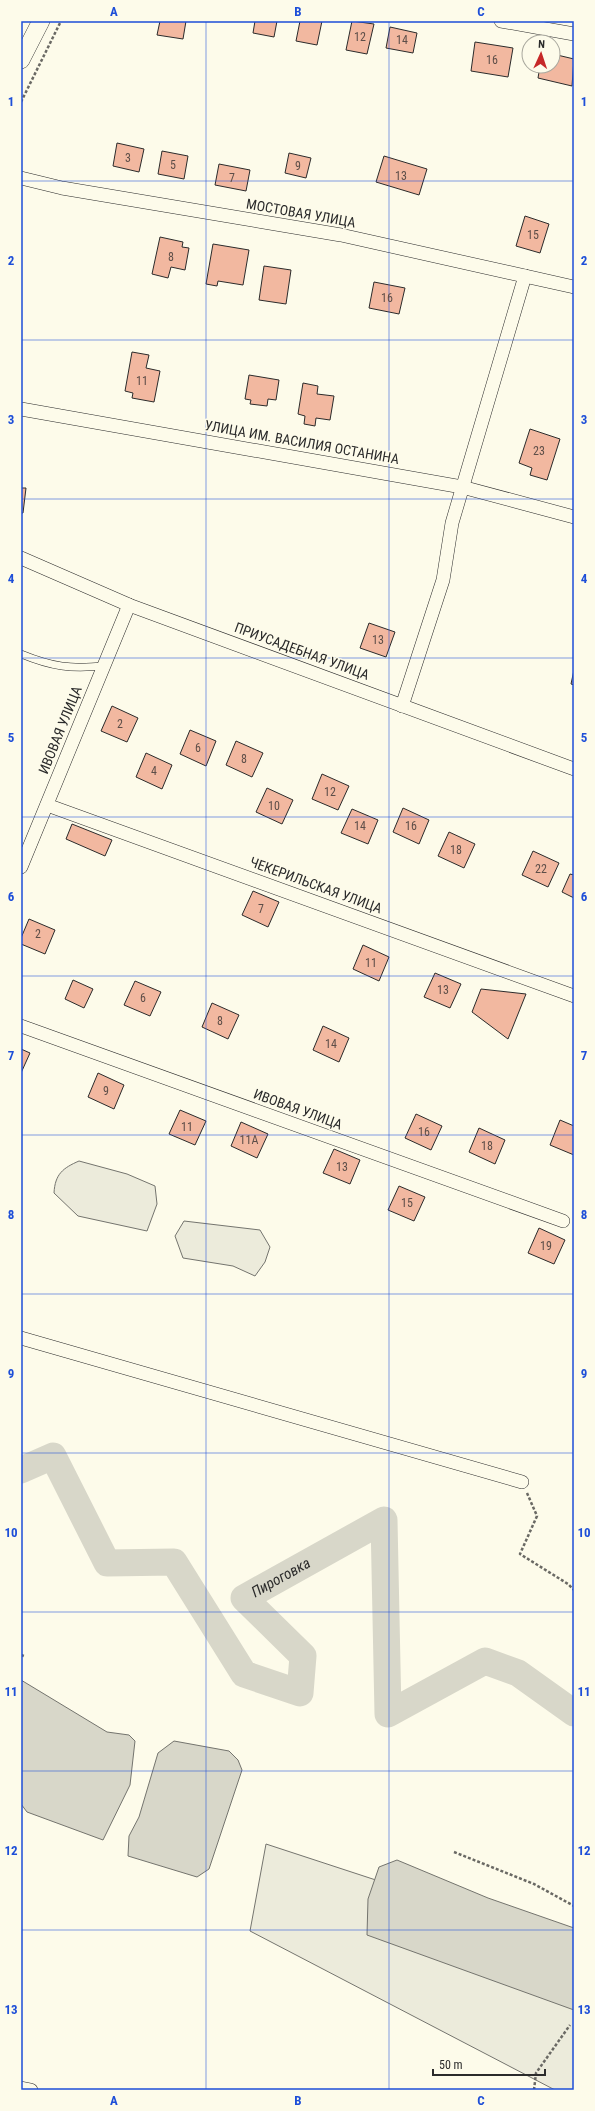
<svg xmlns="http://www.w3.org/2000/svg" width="595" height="2111" font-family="'Roboto Condensed',sans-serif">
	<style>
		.green { fill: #ecebdb; stroke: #74746e }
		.water { fill: #d8d7c9; stroke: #74746e }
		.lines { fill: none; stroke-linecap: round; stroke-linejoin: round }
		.river { stroke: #d8d7c9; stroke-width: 27 }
		.building { fill: #f2b8a0; stroke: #2b2b2b }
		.service-casing { stroke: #2b2b2b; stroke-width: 8 }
		.minor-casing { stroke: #2b2b2b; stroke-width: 14 }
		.tertiary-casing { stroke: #2b2b2b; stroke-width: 18 }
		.path { stroke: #6a6964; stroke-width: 2.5; stroke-dasharray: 3 2; stroke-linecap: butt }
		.service { stroke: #fdfbea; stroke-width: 7 }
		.minor { stroke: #fdfbea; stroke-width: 13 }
		.tertiary { stroke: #fdfbea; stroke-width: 17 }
		.grid { fill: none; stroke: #1d4ed8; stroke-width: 1; stroke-opacity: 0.55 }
		.labels { text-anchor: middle; stroke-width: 3; stroke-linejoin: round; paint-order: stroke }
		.number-label { font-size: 12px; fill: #5d4e48 }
		.street-label { font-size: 14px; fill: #2b2b2b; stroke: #fdfbea }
		.water-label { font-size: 15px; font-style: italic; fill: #2b2b2b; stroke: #fdfbea }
		.neatline { fill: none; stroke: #1d4ed8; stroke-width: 1.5 }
		.grid-label { font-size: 13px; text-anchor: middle; font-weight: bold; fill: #1d4ed8 }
	</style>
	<rect width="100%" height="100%" fill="#fdfbea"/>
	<g class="green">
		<path d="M79,1161L127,1174L155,1186L157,1204L147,1231L78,1216L54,1193C55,1174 63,1168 79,1161Z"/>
		<path d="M184,1221L260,1230L270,1247L265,1262L255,1276L233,1266L183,1258L175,1236Z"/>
		<path d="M266,1844L574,1945V2090H555L250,1931Z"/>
	</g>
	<g class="water">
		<path d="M21,1680L107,1732L129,1735L135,1741L130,1785L103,1840L27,1812L21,1804Z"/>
		<path d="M174,1741L229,1751L238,1760L242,1770L209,1869L197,1877L128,1856L129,1836L139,1817L158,1753Z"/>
		<path d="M397,1860L488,1898L574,1928V2010L367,1935L368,1899L379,1867Z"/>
	</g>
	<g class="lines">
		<path class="river" id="s1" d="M21,1470L53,1456L107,1563L174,1562L244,1674L300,1693L303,1656L244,1598L384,1520L388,1714L485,1661L518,1673L574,1713"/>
	</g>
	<g class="building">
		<path d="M160,21H186L183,39L157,35Z"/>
		<path d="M255,21H277L274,37L253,33Z"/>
		<path d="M300,21H322L317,45L296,41Z"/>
		<path d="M352,21L374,24L367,54L346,50Z"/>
		<path d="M390,27L417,33L413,53L386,48Z"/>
		<path d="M475,42L513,48L508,77L471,71Z"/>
		<path d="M553,54L574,59L572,86L538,78L540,66H553Z"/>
		<path d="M117,143L144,149L139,172L113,166Z"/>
		<path d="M162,151L188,156L184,179L158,174Z"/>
		<path d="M289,153L311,158L306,178L285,173Z"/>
		<path d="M384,156L427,169L419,195L376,182Z"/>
		<path d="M219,164L250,170L246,191L215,185Z"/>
		<path d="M525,216L549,224L540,253L516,246Z"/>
		<path d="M160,237L183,242L182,247L189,248L185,270L171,267L168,278L152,274Z"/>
		<path d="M213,244L249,250L243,285L218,281L217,286L206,284Z"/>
		<path d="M264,266L291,270L286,304L259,300Z"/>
		<path d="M374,282L405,288L399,314L369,308Z"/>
		<path d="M132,352L149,355L146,368L160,371L154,402L132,398L133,393L125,391Z"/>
		<path d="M249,375L279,380L276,400L268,399L267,406L250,404L251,400L245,399Z"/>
		<path d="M303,383L318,386L317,394L334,396L330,420L316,418L315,426L304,424L305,416L298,414Z"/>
		<path d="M530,429L560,439L547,480L530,475L532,468L519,463Z"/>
		<path d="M21,488H26L23,513H21Z"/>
		<path d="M369,623L395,632L386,657L360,648Z"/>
		<path d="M574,670V685L571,684Z"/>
		<path d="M112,706L138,718L127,742L101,731Z"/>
		<path d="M190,730L216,741L206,766L180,754Z"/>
		<path d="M236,741L263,753L252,777L226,765Z"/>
		<path d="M146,753L172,765L162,789L136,777Z"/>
		<path d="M322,774L349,786L338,810L312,799Z"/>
		<path d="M267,788L293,800L282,824L256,812Z"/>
		<path d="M403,808L429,820L419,844L393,832Z"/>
		<path d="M352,809L378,820L368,844L341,833Z"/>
		<path d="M72,824L112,840L105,856L66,839Z"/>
		<path d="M449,832L475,844L464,868L438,856Z"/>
		<path d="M533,851L559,863L548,887L522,875Z"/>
		<path d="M570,874L574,875V898L562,892Z"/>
		<path d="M253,891L279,902L268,927L242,915Z"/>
		<path d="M29,919L55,930L45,954L21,944V938Z"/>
		<path d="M363,945L389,957L379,981L353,969Z"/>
		<path d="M435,973L461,984L450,1008L424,997Z"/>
		<path d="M73,980L93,989L84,1008L65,999Z"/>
		<path d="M135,981L161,992L150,1016L124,1005Z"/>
		<path d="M481,989L526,994L508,1039L472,1012Z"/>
		<path d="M212,1003L239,1015L228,1039L202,1027Z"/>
		<path d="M323,1026L349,1038L339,1062L313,1050Z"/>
		<path d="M21,1049L30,1053L21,1073Z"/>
		<path d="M98,1073L124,1085L114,1109L88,1097Z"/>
		<path d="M180,1110L206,1121L195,1145L169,1134Z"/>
		<path d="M416,1114L442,1126L431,1150L405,1138Z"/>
		<path d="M560,1120L574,1126V1155L550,1145Z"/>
		<path d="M241,1122L268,1134L257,1158L231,1146Z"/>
		<path d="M479,1128L505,1140L495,1164L469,1152Z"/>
		<path d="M334,1149L360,1160L350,1184L323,1173Z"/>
		<path d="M399,1186L425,1197L414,1221L388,1210Z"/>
		<path d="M539,1228L565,1240L554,1264L528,1253Z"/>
	</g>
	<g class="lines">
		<g class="service-casing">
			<path id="service" d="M21,654C53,667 70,669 104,666"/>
		</g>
		<g class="minor-casing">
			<g id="minor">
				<path d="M501,21L574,34"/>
				<path d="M21,178L62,188L341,235L574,287"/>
				<path d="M21,409L462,487L574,517"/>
				<path d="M21,558L129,605L574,769"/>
				<path d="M402,706L443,580L452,523L525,276"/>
				<path d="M47,805L574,996"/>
				<path d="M21,867L129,605"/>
				<path d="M21,1026L563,1221"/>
				<path d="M21,1338L522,1482"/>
				<path d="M21,2088L31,2090"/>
			</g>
		</g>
		<g class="tertiary-casing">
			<path id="tertiary" d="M21,60L41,21"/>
		</g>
		<g class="path">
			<path d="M21,102L61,21"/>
			<path d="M527,1493L537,1516L520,1554L568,1584L574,1590"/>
			<path d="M21,1655L24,1656"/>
			<path d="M454,1852L534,1884L574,1906"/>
			<path d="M534,2090L536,2073L570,2025"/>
		</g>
		<use href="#service" class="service"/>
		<use href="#minor" class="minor"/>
		<use href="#tertiary" class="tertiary"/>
	</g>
	<path class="grid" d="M206,21V2090M389,21V2090M21,181H574M21,340H574M21,499H574M21,658H574M21,817H574M21,976H574M21,1135H574M21,1294H574M21,1453H574M21,1612H574M21,1771H574M21,1930H574"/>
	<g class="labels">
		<g class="number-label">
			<text x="360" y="41">12</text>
			<text x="402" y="44">14</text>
			<text x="492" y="64">16</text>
			<text x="128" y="162">3</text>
			<text x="173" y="169">5</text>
			<text x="298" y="170">9</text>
			<text x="401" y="180">13</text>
			<text x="232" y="182">7</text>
			<text x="533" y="239">15</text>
			<text x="171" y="261">8</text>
			<text x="387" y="302">16</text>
			<text x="142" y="385">11</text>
			<text x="539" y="455">23</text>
			<text x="378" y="644">13</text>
			<text x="120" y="728">2</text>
			<text x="198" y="752">6</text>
			<text x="244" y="763">8</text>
			<text x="154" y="775">4</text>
			<text x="330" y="796">12</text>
			<text x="274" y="810">10</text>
			<text x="360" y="830">14</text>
			<text x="411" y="830">16</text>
			<text x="456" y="854">18</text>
			<text x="541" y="873">22</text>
			<text x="261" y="913">7</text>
			<text x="38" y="938">2</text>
			<text x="371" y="967">11</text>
			<text x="443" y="994">13</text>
			<text x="143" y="1002">6</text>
			<text x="220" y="1025">8</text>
			<text x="331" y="1048">14</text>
			<text x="106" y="1095">9</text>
			<text x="187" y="1131">11</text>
			<text x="424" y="1136">16</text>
			<text x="249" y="1144">11А</text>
			<text x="487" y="1150">18</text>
			<text x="342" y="1171">13</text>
			<text x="407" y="1207">15</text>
			<text x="546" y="1250">19</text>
		</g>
		<g class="street-label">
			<text transform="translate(301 213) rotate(10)" y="5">МОСТОВАЯ УЛИЦА</text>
			<text transform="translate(302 442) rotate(10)" y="5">УЛИЦА ИМ. ВАСИЛИЯ ОСТАНИНА</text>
			<text transform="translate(302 651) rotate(20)" y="5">ПРИУСАДЕБНАЯ УЛИЦА</text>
			<text transform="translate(60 730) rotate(-68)" y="5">ИВОВАЯ УЛИЦА</text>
			<text transform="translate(316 885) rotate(20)" y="5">ЧЕКЕРИЛЬСКАЯ УЛИЦА</text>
			<text transform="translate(298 1109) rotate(20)" y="5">ИВОВАЯ УЛИЦА</text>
		</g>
		<g class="water-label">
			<text dy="5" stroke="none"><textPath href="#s1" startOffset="575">Пироговка</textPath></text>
		</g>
	</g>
	<rect width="595" height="2111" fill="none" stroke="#fdfbea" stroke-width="44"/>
	<g transform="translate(541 54) rotate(3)"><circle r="19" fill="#fdfbea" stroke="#a9a89e"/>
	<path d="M0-3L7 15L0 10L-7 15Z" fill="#c62828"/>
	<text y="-6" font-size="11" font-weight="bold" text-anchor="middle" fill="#2b2b2b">N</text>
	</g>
	<path d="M433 2069v6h112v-6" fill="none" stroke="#2b2b2b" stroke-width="2"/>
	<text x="439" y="2069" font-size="12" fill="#2b2b2b" stroke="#fdfbea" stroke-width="3" paint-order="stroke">50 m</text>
	<rect x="22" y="22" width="551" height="2067" class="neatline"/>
	<g class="grid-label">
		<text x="114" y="16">A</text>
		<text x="298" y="16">B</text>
		<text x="481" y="16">C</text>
		<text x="11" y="106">1</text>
		<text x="584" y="106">1</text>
		<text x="11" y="265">2</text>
		<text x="584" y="265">2</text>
		<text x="11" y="424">3</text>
		<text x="584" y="424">3</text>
		<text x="11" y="583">4</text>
		<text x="584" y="583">4</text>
		<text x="11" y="742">5</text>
		<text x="584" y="742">5</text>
		<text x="11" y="901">6</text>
		<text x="584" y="901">6</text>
		<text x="11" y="1060">7</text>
		<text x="584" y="1060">7</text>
		<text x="11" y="1219">8</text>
		<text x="584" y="1219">8</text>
		<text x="11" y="1378">9</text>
		<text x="584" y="1378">9</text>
		<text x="11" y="1537">10</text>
		<text x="584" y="1537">10</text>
		<text x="11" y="1696">11</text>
		<text x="584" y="1696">11</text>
		<text x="11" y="1855">12</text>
		<text x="584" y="1855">12</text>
		<text x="11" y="2014">13</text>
		<text x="584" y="2014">13</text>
		<text x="114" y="2105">A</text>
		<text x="298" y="2105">B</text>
		<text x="481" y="2105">C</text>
	</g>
</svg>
